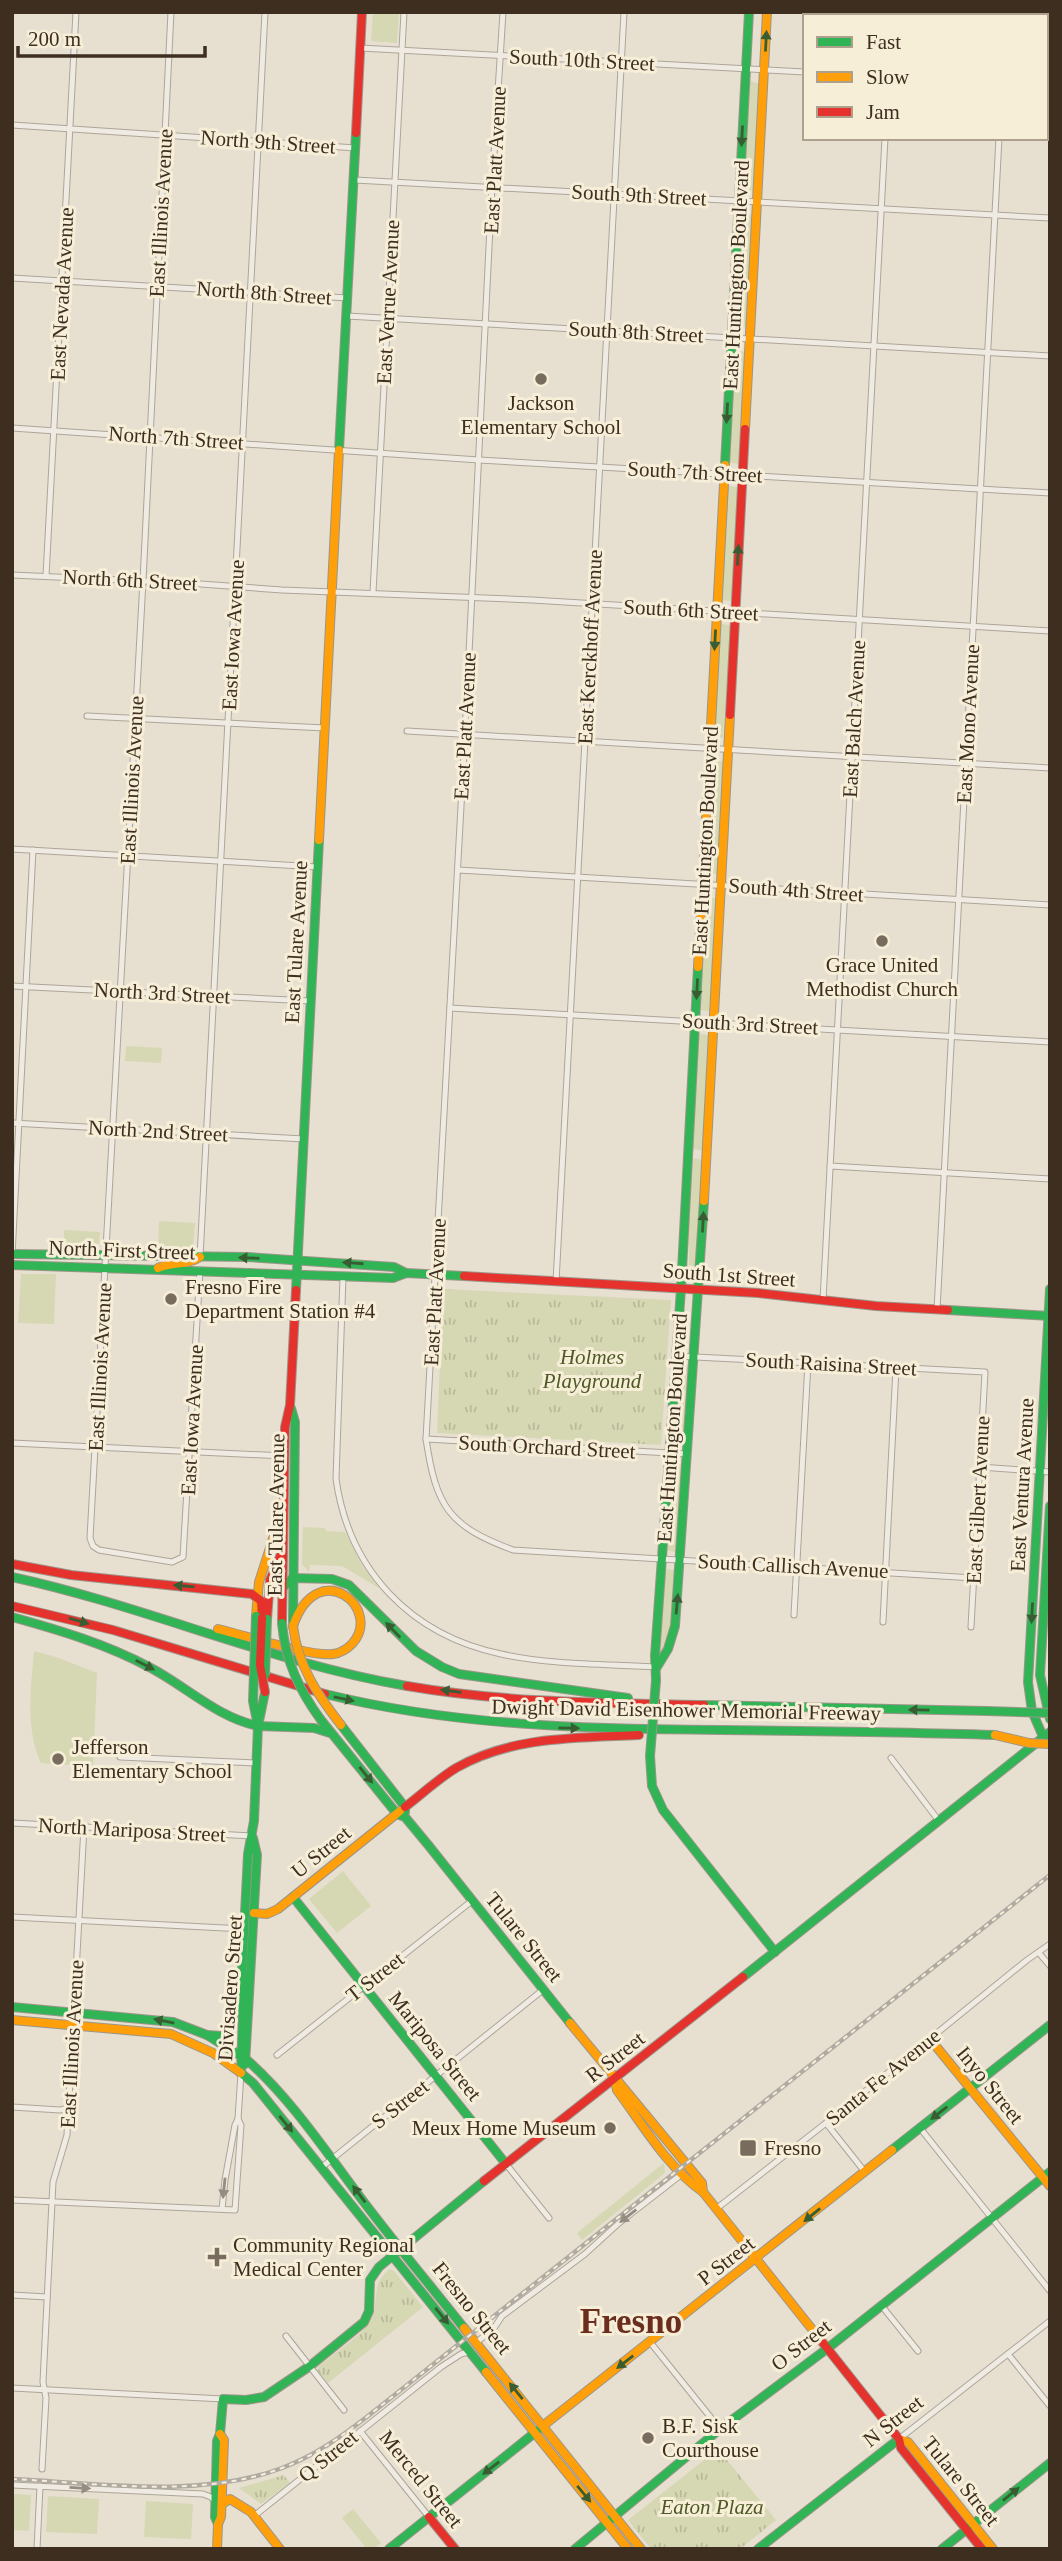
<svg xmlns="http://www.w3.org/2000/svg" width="1062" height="2561" font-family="Georgia,serif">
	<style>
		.green { fill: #d6d7b3 }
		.park { fill: url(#park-tufts) }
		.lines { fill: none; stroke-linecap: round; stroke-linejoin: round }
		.street-casing { stroke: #ada599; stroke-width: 7 }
		.fast-casing { stroke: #9c958a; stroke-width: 10 }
		.slow-casing { stroke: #9c958a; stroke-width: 10 }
		.jam-casing { stroke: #9c958a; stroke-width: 10 }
		.street { stroke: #efebe3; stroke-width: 5 }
		.fast { stroke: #30b455; stroke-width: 8 }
		.slow { stroke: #ff9f0a; stroke-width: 8 }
		.jam { stroke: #e5322d; stroke-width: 8 }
		.rail-casing { stroke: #afaaa2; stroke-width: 4.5 }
		.rail { stroke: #f7eed8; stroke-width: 2; stroke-dasharray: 5; stroke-linecap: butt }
		.fast-bridge-casing { stroke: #9c958a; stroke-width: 10; stroke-linecap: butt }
		.slow-bridge-casing { stroke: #9c958a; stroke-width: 10; stroke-linecap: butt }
		.jam-bridge-casing { stroke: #9c958a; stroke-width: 10; stroke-linecap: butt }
		.fast-bridge { stroke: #30b455; stroke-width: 8 }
		.slow-bridge { stroke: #ff9f0a; stroke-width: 8 }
		.jam-bridge { stroke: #e5322d; stroke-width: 8 }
		.oneway { fill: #385d33 }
		.oneway2 { fill: #968c82 }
		.poi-dot { fill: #786c5e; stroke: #f7eed8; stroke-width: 2.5 }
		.labels { text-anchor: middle; stroke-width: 6; stroke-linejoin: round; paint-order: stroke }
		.street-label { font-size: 21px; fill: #3d2e20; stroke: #f7eed8 }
		.poi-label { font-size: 21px; fill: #3d2e20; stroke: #f7eed8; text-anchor: start }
		.park-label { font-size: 21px; font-style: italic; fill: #4d5a26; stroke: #f7eed8 }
		.town-label { font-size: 35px; font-weight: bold; fill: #6b2e1e; stroke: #f7eed8 }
	</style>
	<defs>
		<pattern id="park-tufts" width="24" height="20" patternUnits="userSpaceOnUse" patternTransform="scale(1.75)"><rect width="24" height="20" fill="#d6d7b3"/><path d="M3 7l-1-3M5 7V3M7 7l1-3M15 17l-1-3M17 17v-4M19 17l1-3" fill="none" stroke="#b9b99a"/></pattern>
	</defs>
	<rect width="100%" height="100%" fill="#e7e0d1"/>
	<g class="green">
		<path d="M373,12H399L397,43L371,41Z"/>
		<path d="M750,81L760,84L753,191L743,188Z"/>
		<path d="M743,213L753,215L746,327L735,326Z"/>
		<path d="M735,350L746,352L738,464L728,462Z"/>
		<path d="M728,486L737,487L739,491L732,601L721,600L726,488Z"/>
		<path d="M720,624L731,625L723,738L714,736Z"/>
		<path d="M714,760L724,762L718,874L707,873Z"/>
		<path d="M707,897L717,899L709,1011L699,1010L705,898Z"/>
		<path d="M699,1034L709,1035L704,1148L701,1150L692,1149L697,1036Z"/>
		<path d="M126,1046L162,1048L161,1063L125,1061Z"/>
		<path d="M692,1158L703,1160L697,1266L689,1265L688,1203Z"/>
		<path d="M159,1221L195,1223L193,1249L158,1247Z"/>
		<path d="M64,1230L100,1232L99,1243L97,1245H64Z"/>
		<path d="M21,1274H56L54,1324L18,1323Z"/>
		<path d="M688,1365L685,1445H673L679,1366Z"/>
		<path d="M673,1463L684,1465L675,1552L666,1550L671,1466Z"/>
		<path d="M303,1527L325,1528L326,1531L345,1532L361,1564L379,1588L342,1566L310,1565L309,1572L302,1564Z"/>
		<path d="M665,1569L676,1570C675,1597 678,1636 659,1657Z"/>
		<path d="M34,1651L56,1657L97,1673L93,1767L41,1763C25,1728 31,1688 34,1651Z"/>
		<path d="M343,1871L371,1906L337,1933L309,1899Z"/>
		<path d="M664,2163L665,2173L582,2240L577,2233Z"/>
		<path d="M13,2494L31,2495L29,2531L12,2530Z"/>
		<path d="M48,2496L99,2499L97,2534L46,2532Z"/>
		<path d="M146,2501L193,2504L191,2539L144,2537Z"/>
		<path d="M353,2509L381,2543L374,2549H367L342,2518Z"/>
	</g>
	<g class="park">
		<path d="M443,1289L671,1300L661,1445L437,1433Z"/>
		<path d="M390,2269L394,2271L423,2307L328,2383L318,2371V2367C332,2355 358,2338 368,2324C382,2304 368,2286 390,2269Z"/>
		<path d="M718,2449L776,2520L740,2549H651L628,2520Z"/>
		<path d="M284,2475L290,2483L261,2504L239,2488Z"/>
	</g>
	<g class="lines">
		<g class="street-casing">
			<g id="street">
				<path d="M171,12L143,581L90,1538L93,1546L99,1550L172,1562L183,1557L200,1270"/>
				<path d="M503,12L492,186L465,734L426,1439C436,1506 448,1526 513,1550L974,1578"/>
				<path d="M891,16V12"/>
				<path d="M1006,16V12"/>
				<path d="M360,48L805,72"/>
				<path d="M1046,82H1050"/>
				<path d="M12,125L356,148"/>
				<path d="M355,180L1050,218"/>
				<path d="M12,278L348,298"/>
				<path d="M347,316L1050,356"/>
				<path d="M12,428L479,460L1050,493"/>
				<path d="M12,575L187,583L282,590L532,600L1050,631"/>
				<path d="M46,576L76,12"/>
				<path d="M373,592L404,12"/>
				<path d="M87,716L325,728"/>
				<path d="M407,731L1050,768"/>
				<path d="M12,849L318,867"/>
				<path d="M458,870L1050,905"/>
				<path d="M12,986L311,1001"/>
				<path d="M450,1008L1050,1042"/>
				<path d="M12,1123L304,1139"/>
				<path d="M830,1166L1050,1179"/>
				<path d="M12,1255L33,850"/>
				<path d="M200,1257L265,12"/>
				<path d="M343,1277L336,1479C349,1571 411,1635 501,1654C551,1665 606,1664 657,1667"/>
				<path d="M556,1282L624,12"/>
				<path d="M823,1300L885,138"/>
				<path d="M937,1310L999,138"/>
				<path d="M676,1356L985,1372L971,1627"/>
				<path d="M426,1439L687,1454"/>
				<path d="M12,1443L284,1456"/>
				<path d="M980,1467L1050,1472"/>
				<path d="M794,1615L808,1363"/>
				<path d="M883,1622L896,1368"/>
				<path d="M120,1757L257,1763"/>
				<path d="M891,1758L939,1821"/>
				<path d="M12,1823L252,1836"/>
				<path d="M12,1917L244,1929"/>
				<path d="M1039,1953L1050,1966"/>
				<path d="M277,2055L473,1900"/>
				<path d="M12,2107L60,2110L69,2108"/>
				<path d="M826,2123L865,2172"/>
				<path d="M920,2128L1050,2291"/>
				<path d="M506,2164L549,2218"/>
				<path d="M322,2167L544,1989"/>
				<path d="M12,2200L235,2210L241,2125L238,2119L241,2073"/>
				<path d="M222,2209L225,2180L235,2125L238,2119"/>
				<path d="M716,2209L826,2123L1027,1960L1050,1944"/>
				<path d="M12,2295L47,2297"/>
				<path d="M881,2305L918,2351"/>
				<path d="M286,2336L344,2410"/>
				<path d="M477,2342L494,2328L502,2316L585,2254L619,2223L682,2174"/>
				<path d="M650,2342L720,2429"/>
				<path d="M1008,2354L1050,2406"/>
				<path d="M12,2388L223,2399"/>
				<path d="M360,2431L429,2517"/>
				<path d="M899,2439L1050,2321"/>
				<path d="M42,2469L46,2398L43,2382L53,2182L67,2135L84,1827"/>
				<path d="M12,2485L203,2494L211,2497L215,2502"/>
				<path d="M254,2516L441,2367L461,2354L469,2352"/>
				<path d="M37,2549L40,2486"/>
			</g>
		</g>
		<g class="fast-casing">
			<g id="fast">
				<path d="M339,450L356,133"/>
				<path d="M725,465L749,12"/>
				<path d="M12,1254L247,1257L394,1267L406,1273"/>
				<path d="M12,1265L393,1278L406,1273L464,1276"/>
				<path d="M296,1290L319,840"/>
				<path d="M948,1310L1050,1316"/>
				<path d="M291,1408L295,1422L293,1622"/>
				<path d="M1050,1506L1040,1675L1050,1719"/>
				<path d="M12,1577C146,1606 272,1663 407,1686"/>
				<path d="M282,1588L293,1578L332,1579L349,1585L416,1651L442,1667L459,1674L628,1698"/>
				<path d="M12,1617C59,1630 106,1644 149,1667C186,1686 216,1717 258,1726"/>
				<path d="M657,1667L668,1649L675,1626L704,1201"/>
				<path d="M656,1680L655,1656L681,1289L698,967"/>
				<path d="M325,1694C455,1726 586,1729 720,1730C811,1731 903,1732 995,1735"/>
				<path d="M253,1701L258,1726L314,1728L330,1733"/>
				<path d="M704,1705L987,1711"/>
				<path d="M321,1720L397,1814L405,1817L429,1846L570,2023"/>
				<path d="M341,1725L405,1807V1812"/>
				<path d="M1044,1739L1032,1711L1028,1682L1050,1289"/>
				<path d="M650,1756L652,1786L663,1810L775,1952"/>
				<path d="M293,1897L506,2164"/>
				<path d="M743,1977L1050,1732"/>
				<path d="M12,2007L173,2022L207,2035L244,2058"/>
				<path d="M207,2035L222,2036L232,2029L239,1984"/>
				<path d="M247,2060C295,2102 334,2164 373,2214C403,2253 434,2290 464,2328"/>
				<path d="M245,2064L257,1855L253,1838"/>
				<path d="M241,2073L253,2083L486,2372"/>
				<path d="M241,2073L244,1980L242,1972L248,1854L254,1821L258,1726L265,1692"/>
				<path d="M892,2150L1050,2025"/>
				<path d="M218,2524L215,2517L217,2441L220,2434L223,2399L246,2400L264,2397L310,2366L364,2322L369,2311L370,2280L379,2267L484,2181"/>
				<path d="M389,2549L537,2431"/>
				<path d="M575,2549L720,2429L828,2348L1050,2172"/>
				<path d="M758,2549L899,2439"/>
				<path d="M942,2549L1050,2463"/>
			</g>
		</g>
		<g class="slow-casing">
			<g id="slow">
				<path d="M745,429L767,12"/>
				<path d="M319,840L339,450"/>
				<path d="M698,967L725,465"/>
				<path d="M704,1201L730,715"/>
				<path d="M158,1268C172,1261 187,1266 200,1257"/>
				<path d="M256,1616L259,1582L280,1517"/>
				<path d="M218,1629C244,1635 311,1657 333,1654C341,1653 347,1649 352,1644C384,1609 318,1554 293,1626"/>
				<path d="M254,1913L267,1914L278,1909L400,1811"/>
				<path d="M12,2020L171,2034L213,2053L241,2073"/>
				<path d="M570,2023L702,2183L703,2192"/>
				<path d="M930,2039L1050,2186"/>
				<path d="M615,2079L617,2090C643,2125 667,2167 703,2192L823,2343"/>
				<path d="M464,2328L641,2549"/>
				<path d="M486,2372L628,2549"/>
				<path d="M544,2425L892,2150"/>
				<path d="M899,2439L908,2442L993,2549"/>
				<path d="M222,2504L230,2499L251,2512L280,2549"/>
				<path d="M217,2549L218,2524L221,2517L224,2440L220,2434"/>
			</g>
		</g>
		<g class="jam-casing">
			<g id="jam">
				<path d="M356,133L362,12"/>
				<path d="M730,715L745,429"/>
				<path d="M464,1276L758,1293L876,1306L948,1310"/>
				<path d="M12,1564L71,1575L252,1594L261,1601L262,1618"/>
				<path d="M12,1606L113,1630L325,1694"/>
				<path d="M267,1619L270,1580L282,1552"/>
				<path d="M282,1623L285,1427L290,1405L296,1290"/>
				<path d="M407,1686C505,1703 605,1703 704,1705"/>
				<path d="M405,1807C422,1794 438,1779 456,1768C512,1736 577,1738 639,1735"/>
				<path d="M484,2181L743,1977"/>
				<path d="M823,2343L899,2439L901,2448L982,2549"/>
				<path d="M429,2517L455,2549"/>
			</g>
		</g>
		<use href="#street" class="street"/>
		<use href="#fast" class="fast"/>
		<use href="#slow" class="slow"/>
		<use href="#jam" class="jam"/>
		<g class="rail-casing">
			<path id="rail" d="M12,2479C98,2483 201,2499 282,2468C314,2456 341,2437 368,2416L1050,1875"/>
		</g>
		<use href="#rail" class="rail"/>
		<g class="fast-bridge-casing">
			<g id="fast-bridge">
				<path d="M282,1623C285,1660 299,1690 321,1720"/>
				<path d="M265,1675L267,1619"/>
				<path d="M253,1701L256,1616"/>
				<path d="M987,1711L1050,1713"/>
				<path d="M650,1756L656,1680"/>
			</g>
		</g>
		<g class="slow-bridge-casing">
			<g id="slow-bridge">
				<path d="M293,1626C298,1666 317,1694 341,1725"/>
				<path d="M995,1735L1029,1743L1050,1744"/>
			</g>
		</g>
		<g class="jam-bridge-casing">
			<path id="jam-bridge" d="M262,1618L260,1665L265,1692"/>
		</g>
		<use href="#fast-bridge" class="fast-bridge"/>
		<use href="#slow-bridge" class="slow-bridge"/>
		<use href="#jam-bridge" class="jam-bridge"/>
	</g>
	<defs><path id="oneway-solid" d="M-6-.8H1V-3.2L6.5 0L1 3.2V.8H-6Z" transform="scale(1.75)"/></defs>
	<g class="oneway">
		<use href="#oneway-solid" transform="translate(766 41) rotate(-87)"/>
		<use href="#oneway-solid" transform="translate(742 136) rotate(93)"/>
		<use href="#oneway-solid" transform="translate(727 413) rotate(93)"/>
		<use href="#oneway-solid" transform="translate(738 555) rotate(-87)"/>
		<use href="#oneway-solid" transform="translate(715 640) rotate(93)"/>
		<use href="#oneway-solid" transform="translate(697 989) rotate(93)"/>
		<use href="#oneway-solid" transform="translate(703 1222) rotate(-87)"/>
		<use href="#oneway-solid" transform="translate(249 1258) rotate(-178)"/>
		<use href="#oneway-solid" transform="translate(353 1263) rotate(-176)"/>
		<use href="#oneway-solid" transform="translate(184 1586) rotate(-175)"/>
		<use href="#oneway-solid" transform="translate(677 1604) rotate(-85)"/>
		<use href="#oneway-solid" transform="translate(1032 1613) rotate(93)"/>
		<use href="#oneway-solid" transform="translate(79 1621) rotate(16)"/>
		<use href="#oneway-solid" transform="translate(393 1630) rotate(-134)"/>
		<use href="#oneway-solid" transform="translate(145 1665) rotate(27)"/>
		<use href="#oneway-solid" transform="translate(451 1691) rotate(-173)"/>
		<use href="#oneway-solid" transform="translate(344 1699) rotate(12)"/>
		<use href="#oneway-solid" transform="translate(919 1710) rotate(-179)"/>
		<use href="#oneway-solid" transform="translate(569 1728) rotate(1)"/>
		<use href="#oneway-solid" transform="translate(366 1775) rotate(51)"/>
		<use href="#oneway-solid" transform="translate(164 2021) rotate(-169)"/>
		<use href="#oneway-solid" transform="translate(939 2113) rotate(142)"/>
		<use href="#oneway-solid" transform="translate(286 2124) rotate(51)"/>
		<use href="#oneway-solid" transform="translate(359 2194) rotate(-127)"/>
		<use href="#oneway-solid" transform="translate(812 2215) rotate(141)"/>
		<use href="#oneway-solid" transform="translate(442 2316) rotate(51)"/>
		<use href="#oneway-solid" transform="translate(625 2362) rotate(142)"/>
		<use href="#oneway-solid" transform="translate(516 2391) rotate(-129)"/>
		<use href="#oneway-solid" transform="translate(491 2468) rotate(142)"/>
		<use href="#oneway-solid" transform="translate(584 2494) rotate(50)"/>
		<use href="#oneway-solid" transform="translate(1011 2494) rotate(-39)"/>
	</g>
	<g class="oneway2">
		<use href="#oneway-solid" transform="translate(224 2188) rotate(96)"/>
		<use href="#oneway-solid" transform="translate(628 2216) rotate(142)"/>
		<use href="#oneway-solid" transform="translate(80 2488) rotate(3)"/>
	</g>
	<g class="poi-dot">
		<circle cx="541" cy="379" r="7"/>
		<circle cx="882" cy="941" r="7"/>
		<circle cx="171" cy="1299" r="7"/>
		<circle cx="58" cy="1759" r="7"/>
		<circle cx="610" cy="2128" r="7"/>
		<rect x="739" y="2139" width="18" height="18" rx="3.5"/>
		<path d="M213.5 2246.5h7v7h7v7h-7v7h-7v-7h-7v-7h7z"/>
		<circle cx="648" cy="2438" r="7"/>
	</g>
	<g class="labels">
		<g class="street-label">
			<text transform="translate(582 60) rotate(3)" y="7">South 10th Street</text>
			<text transform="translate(268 142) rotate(4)" y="7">North 9th Street</text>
			<text transform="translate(495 160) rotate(-87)" y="7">East Platt Avenue</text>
			<text transform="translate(639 195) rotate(3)" y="7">South 9th Street</text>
			<text transform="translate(161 213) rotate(-87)" y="7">East Illinois Avenue</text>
			<text transform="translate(736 275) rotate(-87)" y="7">East Huntington Boulevard</text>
			<text transform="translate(264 293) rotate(4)" y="7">North 8th Street</text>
			<text transform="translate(62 294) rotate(-87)" y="7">East Nevada Avenue</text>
			<text transform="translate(388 302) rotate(-87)" y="7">East Verrue Avenue</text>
			<text transform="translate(636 332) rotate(3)" y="7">South 8th Street</text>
			<text transform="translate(176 438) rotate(4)" y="7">North 7th Street</text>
			<text transform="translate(695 472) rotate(3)" y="7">South 7th Street</text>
			<text transform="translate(130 580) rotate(3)" y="7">North 6th Street</text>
			<text transform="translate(691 610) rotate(3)" y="7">South 6th Street</text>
			<text transform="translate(233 635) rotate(-87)" y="7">East Iowa Avenue</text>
			<text transform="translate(590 647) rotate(-87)" y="7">East Kerckhoff Avenue</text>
			<text transform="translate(854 719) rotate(-87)" y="7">East Balch Avenue</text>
			<text transform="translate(968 724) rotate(-87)" y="7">East Mono Avenue</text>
			<text transform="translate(465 726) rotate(-87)" y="7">East Platt Avenue</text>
			<text transform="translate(132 780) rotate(-87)" y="7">East Illinois Avenue</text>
			<text transform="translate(705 841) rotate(-87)" y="7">East Huntington Boulevard</text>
			<text transform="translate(796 890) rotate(4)" y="7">South 4th Street</text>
			<text transform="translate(296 942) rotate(-87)" y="7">East Tulare Avenue</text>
			<text transform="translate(162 993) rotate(3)" y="7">North 3rd Street</text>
			<text transform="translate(750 1024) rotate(3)" y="7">South 3rd Street</text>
			<text transform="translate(158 1131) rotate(3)" y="7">North 2nd Street</text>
			<text transform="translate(122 1250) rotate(2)" y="7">North First Street</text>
			<text transform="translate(729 1275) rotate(4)" y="7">South 1st Street</text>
			<text transform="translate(435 1292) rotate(-87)" y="7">East Platt Avenue</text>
			<text transform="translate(831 1364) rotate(3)" y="7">South Raisina Street</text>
			<text transform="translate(100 1367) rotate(-87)" y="7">East Illinois Avenue</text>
			<text transform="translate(192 1420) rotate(-87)" y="7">East Iowa Avenue</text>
			<text transform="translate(672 1428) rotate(-86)" y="7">East Huntington Boulevard</text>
			<text transform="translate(547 1447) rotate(3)" y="7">South Orchard Street</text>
			<text transform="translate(1022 1485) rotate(-87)" y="7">East Ventura Avenue</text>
			<text transform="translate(978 1500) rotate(-87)" y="7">East Gilbert Avenue</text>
			<text transform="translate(276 1515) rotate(-89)" y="7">East Tulare Avenue</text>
			<text transform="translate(793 1566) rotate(3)" y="7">South Callisch Avenue</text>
			<text transform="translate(686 1710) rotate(1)" y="7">Dwight David Eisenhower Memorial Freeway</text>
			<text transform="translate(132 1830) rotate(3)" y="7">North Mariposa Street</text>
			<text transform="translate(321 1852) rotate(-39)" y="7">U Street</text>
			<text transform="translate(524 1937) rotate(51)" y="7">Tulare Street</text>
			<text transform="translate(375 1977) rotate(-38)" y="7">T Street</text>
			<text transform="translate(230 1988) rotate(-86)" y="7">Divisadero Street</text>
			<text transform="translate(72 2044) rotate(-87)" y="7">East Illinois Avenue</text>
			<text transform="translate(435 2046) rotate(51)" y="7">Mariposa Street</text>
			<text transform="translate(615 2057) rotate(-38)" y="7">R Street</text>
			<text transform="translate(883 2077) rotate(-39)" y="7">Santa Fe Avenue</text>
			<text transform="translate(990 2085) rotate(51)" y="7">Inyo Street</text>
			<text transform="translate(400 2104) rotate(-38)" y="7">S Street</text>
			<text transform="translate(726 2261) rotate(-38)" y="7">P Street</text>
			<text transform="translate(472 2308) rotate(51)" y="7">Fresno Street</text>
			<text transform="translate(801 2345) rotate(-38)" y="7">O Street</text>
			<text transform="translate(893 2421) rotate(-38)" y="7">N Street</text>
			<text transform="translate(328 2456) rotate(-39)" y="7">Q Street</text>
			<text transform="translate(421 2479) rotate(51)" y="7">Merced Street</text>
			<text transform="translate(961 2481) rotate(51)" y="7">Tulare Street</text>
		</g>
		<g class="poi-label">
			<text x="541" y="410" text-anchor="middle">Jackson<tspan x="541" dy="24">Elementary School</tspan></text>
			<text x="882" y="972" text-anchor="middle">Grace United<tspan x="882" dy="24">Methodist Church</tspan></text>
			<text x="185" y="1294">Fresno Fire<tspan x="185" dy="24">Department Station #4</tspan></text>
			<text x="72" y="1754">Jefferson<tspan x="72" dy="24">Elementary School</tspan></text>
			<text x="596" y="2135" text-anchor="end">Meux Home Museum</text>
			<text x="764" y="2155">Fresno</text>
			<text x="233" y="2252">Community Regional<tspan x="233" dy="24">Medical Center</tspan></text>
			<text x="662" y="2433">B.F. Sisk<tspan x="662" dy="24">Courthouse</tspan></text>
		</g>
		<g class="park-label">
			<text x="592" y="1364">Holmes<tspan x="592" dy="24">Playground</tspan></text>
			<text x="712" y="2514">Eaton Plaza</text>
		</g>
		<g class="town-label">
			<text x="631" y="2333">Fresno</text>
		</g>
	</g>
	<rect width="1062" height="2561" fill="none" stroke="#3d2e20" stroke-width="28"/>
	<rect x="803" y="14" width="245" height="126" fill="#f7eed8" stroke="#ada18e" stroke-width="2"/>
	<rect x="817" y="37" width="35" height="10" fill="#30b455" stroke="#ada18e" stroke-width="2"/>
	<text x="866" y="49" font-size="21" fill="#3d2e20">Fast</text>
	<rect x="817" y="72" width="35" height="10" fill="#ff9f0a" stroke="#ada18e" stroke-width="2"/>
	<text x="866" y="84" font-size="21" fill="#3d2e20">Slow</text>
	<rect x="817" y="107" width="35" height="10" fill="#e5322d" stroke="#ada18e" stroke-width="2"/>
	<text x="866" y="119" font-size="21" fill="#3d2e20">Jam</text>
	<path d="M18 46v10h187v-10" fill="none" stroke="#3d2e20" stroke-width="3.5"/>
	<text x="28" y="46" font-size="21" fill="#3d2e20" stroke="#f7eed8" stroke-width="5" paint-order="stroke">200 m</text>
</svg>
